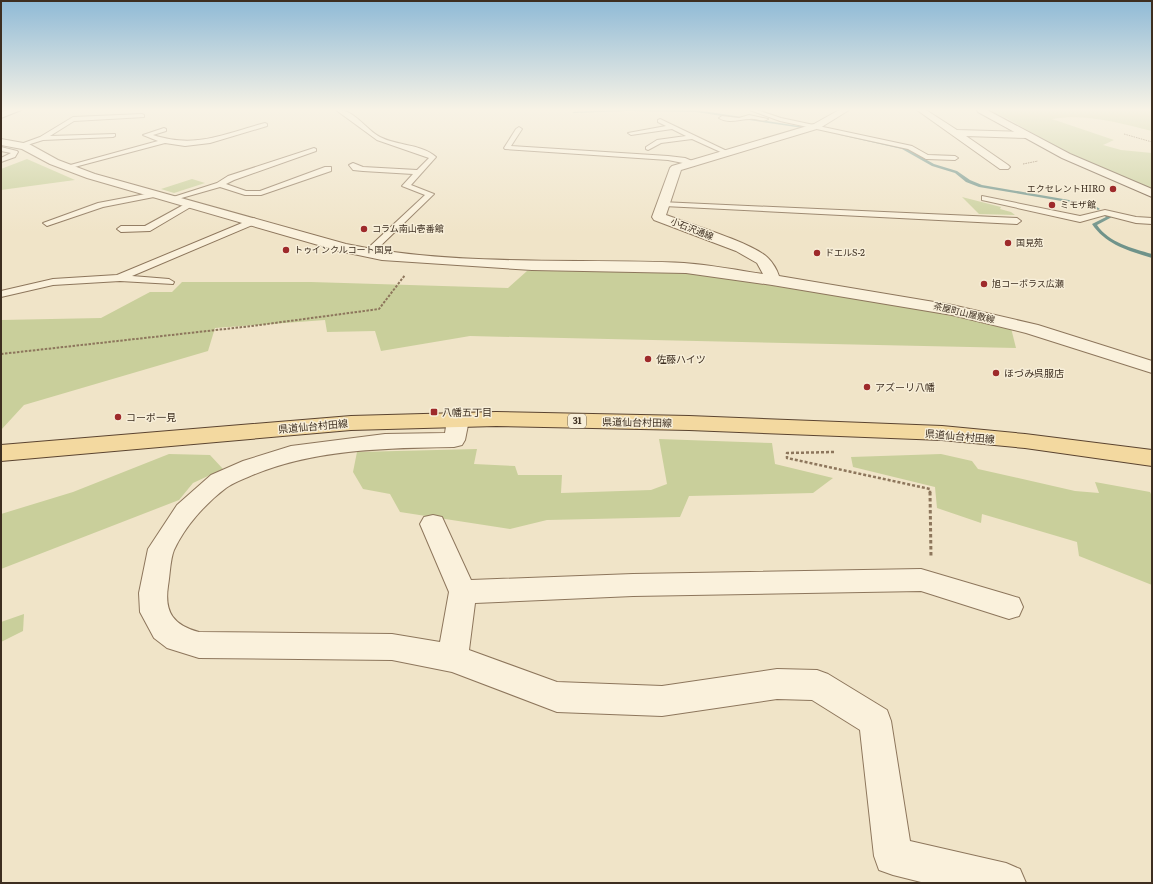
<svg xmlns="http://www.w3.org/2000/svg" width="1153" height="884" font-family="Literata,'Noto Sans JP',serif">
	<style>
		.green { fill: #c9cf9b }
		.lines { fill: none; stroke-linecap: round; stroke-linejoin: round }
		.stream { fill: #6f938a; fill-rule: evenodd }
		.lane-casing { stroke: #8d765c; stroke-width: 2 }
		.street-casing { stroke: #8d765c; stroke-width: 2 }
		.secondary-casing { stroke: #6f573f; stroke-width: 2 }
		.primary-casing { stroke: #5b4430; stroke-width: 2 }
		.path-far3 { stroke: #8d765c; stroke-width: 1; stroke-dasharray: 1.5 1; stroke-linecap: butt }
		.path-far2 { stroke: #8d765c; stroke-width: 2; stroke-dasharray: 2.5 1.5; stroke-linecap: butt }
		.path-far1 { stroke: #8d765c; stroke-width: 2.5; stroke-dasharray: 3 2; stroke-linecap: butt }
		.path { stroke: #8d765c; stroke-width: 3; stroke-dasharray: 3.5 2.5; stroke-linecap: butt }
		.lane { fill: #faf1dc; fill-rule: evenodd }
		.street { fill: #faf1dc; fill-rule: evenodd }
		.secondary { fill: #faf1dc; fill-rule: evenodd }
		.primary { fill: #f3d9a0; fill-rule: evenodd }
		.poi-dot { fill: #9e2a2b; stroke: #f7eed8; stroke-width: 1.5 }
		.labels { text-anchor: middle; stroke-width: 3; stroke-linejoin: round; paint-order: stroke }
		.far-poi-label { font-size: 9px; fill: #3d2e20; stroke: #f7eed8; text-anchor: start }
		.far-street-label { font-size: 9px; fill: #3d2e20; stroke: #f7eed8 }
		.shield { fill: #f7eed8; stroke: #756857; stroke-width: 1 }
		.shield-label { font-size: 9px; font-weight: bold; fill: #3d2e20 }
		.poi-label { font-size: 10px; fill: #3d2e20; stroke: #f7eed8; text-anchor: start }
		.street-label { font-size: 10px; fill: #3d2e20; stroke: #f7eed8 }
	</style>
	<rect width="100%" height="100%" fill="#f0e4c8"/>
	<g class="green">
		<path d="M987,110H1152V131C1121,123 1084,113 1052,119L1114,140L1103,145L1121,150L1152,153V190L1075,158L1008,119Z"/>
		<path d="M27,159L75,180L1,190V169Z"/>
		<path d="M192,179L205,183L174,193L161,189Z"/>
		<path d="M962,197L1001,207L1000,209L1011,212L1015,215L979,214Z"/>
		<path d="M527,271L687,272L918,309L1011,328L1016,348L470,336L381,351L375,331L327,332L325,320L215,328L208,351L24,405L1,430V320L101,318L150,292H172L182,282H311L508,288Z"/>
		<path d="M659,439L772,443L775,464L833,478L813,493L689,496L680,517L547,520L510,529L400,512L390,494L363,489L353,472L357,452L477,449L474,464L515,466L518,475H562L561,493L651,490L667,484Z"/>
		<path d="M169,454L210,455L223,469L193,483L179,500L1,569V514L73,492Z"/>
		<path d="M941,454L972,461L978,469L1075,491L1099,493L1095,482L1150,492L1152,496V585L1079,556L1077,542L982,514L981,523L937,508L935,487L853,467L851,457Z"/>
		<path d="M24,614L23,631L1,642V622Z"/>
	</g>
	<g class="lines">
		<g class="stream">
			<path d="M612,110H696L818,129L816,130L696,112L628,111L574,113L572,112Z"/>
			<path d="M841,133L904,147L934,164L957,171L970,180L982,185L1092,204L1100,209L1098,210L1091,206L979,187L966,182L955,173L932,166L902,149L840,135Z"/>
			<path d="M1104,214H1108L1112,217L1097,225C1109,243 1132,248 1152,254V258C1129,251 1106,245 1092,224L1106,217L1104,215Z"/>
		</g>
		<g class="lane-casing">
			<g id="lane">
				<path d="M336,110C353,108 366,130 380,137C397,146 422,144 436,157L411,185L434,194L372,254L369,255L364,252L366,250L425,195L402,186L413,174L363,171L353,170L349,165L353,163L363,167L417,170L429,158L377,140Z"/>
				<path d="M750,110H757L781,118L912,146L928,155L955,156L958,158L955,160L926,159L908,149L780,121Z"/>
				<path d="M142,114L144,115V117L74,121L50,136L115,134V136L113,137L43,140L21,147L18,145L40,137L73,117Z"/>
				<path d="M749,115L768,119C763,123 756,118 750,119C740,119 728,124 719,118L722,116L739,118Z"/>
				<path d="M660,119L729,152L730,153L725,154L692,139L661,143L648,150L646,149V147L657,140L686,136L672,129L631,135L628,133L666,126L658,122V120Z"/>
				<path d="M265,123L267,124V126L210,143L185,146L165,143L67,169L63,167L158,141L143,135L164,128L166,129V131L153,135C196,149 223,134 265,123Z"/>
				<path d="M519,127L522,129L511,146L668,156L685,158L697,163L693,165L668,160L505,149L504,148L516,129Z"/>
				<path d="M1,147L17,151L18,152L15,157L1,162V158L11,153L1,151Z"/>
				<path d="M314,148L316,149V151L234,180L226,184L246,191H260L325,167H331V171L261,195H245L220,187L171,201L167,199L217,183L228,176Z"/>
				<path d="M156,192L160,194L159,196L103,207L47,226L43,223L98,203Z"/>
				<path d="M982,196L1080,216L1105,210L1136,217L1152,218V224L1136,223L1105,215L1080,222L982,200Z"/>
				<path d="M661,202L1017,218L1021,221L1017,224L664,206H661Z"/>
				<path d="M187,203L194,205L150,231L121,232L117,229L121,226H145Z"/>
				<path d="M254,218L258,221L257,223L132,276L169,279L174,282L173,284L120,281L53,285L1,297V291L53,279L117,275Z"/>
			</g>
		</g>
		<g class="street-casing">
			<g id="street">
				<path d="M839,110H849L820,128L681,170L666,215C688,223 755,244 768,258C773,263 777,270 779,276L952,305L1038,325L1152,361V373L1026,333L952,315L772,285L686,273L532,270L382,260L339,251L87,178L50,164L22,149L1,145V139L29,144L58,160L95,174L346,244C456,267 573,258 684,263C710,265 737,270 763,274L757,263L736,251L654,220L652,217L670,168L672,166L814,124Z"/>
				<path d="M917,110H926L957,130L1027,132L1032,135L1027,138L966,136L1008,165L1010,167L1008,169H1000Z"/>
				<path d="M458,413L465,415L469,420L465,440L462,445L454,447C386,448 311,449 248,477C241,480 233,483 226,488C206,503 185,526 174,550C170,560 170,575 168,586C164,613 174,625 199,632L392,634L440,642L449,592L420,524L424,517L433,515L442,517L471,580L633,574L921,569L1009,595L1019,598L1023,607L1019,616L1009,619L921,591L633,596L475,603L469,650L557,682L662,686L777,669L817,670L828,674L887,710L891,721L910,841L1006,863L1020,869L1026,883H925L893,875L879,870L874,856L860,730L812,700L777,699L662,716L557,712L452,672L392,660L199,658L167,648L154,638L140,612L139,593L148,549L177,505L211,475L243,461L291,446L385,434L445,433L447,420L451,415Z"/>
			</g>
		</g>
		<g class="secondary-casing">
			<g id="secondary">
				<path d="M9,110H21L1,118V112Z"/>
				<path d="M977,110H987L1070,154L1152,189V197L1062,158L978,112Z"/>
			</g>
		</g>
		<g class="primary-casing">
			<path id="primary" d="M496,412L689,416L942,426L1025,434L1152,450V466L1025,448L942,440L689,430L496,426L351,430L1,461V445L351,416Z"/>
		</g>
		<g class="path-far3">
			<path d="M1124,134L1152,142"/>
			<path d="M1023,164L1038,161"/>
		</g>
		<path class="path-far2" d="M1,354L252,326L379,309L405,275"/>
		<path class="path-far1" d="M834,452L787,453V458L930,489V493"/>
		<path class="path" d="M930,492L931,558"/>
		<use href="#lane" class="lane"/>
		<use href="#street" class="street"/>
		<use href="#secondary" class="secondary"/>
		<use href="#primary" class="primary"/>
	</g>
	<linearGradient id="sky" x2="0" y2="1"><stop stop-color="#8fbad6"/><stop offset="0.47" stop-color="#f8f3e6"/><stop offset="1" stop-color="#f8f3e6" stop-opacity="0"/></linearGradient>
	<rect width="1153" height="233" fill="url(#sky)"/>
	<g class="poi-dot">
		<circle cx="1113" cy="189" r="4"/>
		<circle cx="1052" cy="205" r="4"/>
		<circle cx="364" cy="229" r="4"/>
		<circle cx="1008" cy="243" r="4"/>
		<circle cx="286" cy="250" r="4"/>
		<circle cx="817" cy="253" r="4"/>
		<circle cx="984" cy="284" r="4"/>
		<circle cx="648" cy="359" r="4"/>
		<circle cx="996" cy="373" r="4"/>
		<circle cx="867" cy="387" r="4"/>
		<rect x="430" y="408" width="8" height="8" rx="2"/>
		<circle cx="118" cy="417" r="4"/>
	</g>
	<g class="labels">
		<g class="far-poi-label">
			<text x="1105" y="192" text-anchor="end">エクセレントHIRO</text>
			<text x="1060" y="208">ミモザ館</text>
			<text x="372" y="232">コラム南山壱番館</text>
			<text x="1016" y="246">国見苑</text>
			<text x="294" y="253">トゥインクルコート国見</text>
			<text x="825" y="256">ドエルS-2</text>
			<text x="992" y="287">旭コーポラス広瀬</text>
		</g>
		<g class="far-street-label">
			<text transform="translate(692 229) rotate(21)" y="3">小石沢通線</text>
			<text transform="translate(964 313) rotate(13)" y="3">茶屋町山屋敷線</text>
		</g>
		<rect class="shield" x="568" y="414" width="18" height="14" rx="3"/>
		<g class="shield-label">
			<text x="577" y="424">31</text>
		</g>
		<g class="poi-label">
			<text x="656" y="363">佐藤ハイツ</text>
			<text x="1004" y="377">ほづみ呉服店</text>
			<text x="875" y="391">アズーリ八幡</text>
			<text x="442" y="416">八幡五丁目</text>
			<text x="126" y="421">コーポ一見</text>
		</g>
		<g class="street-label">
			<text transform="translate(637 422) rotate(1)" y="4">県道仙台村田線</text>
			<text transform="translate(313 426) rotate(-5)" y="4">県道仙台村田線</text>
			<text transform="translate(960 436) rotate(5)" y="4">県道仙台村田線</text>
		</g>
	</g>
	<rect width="1153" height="884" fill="none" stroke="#3d2e20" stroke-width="4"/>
</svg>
